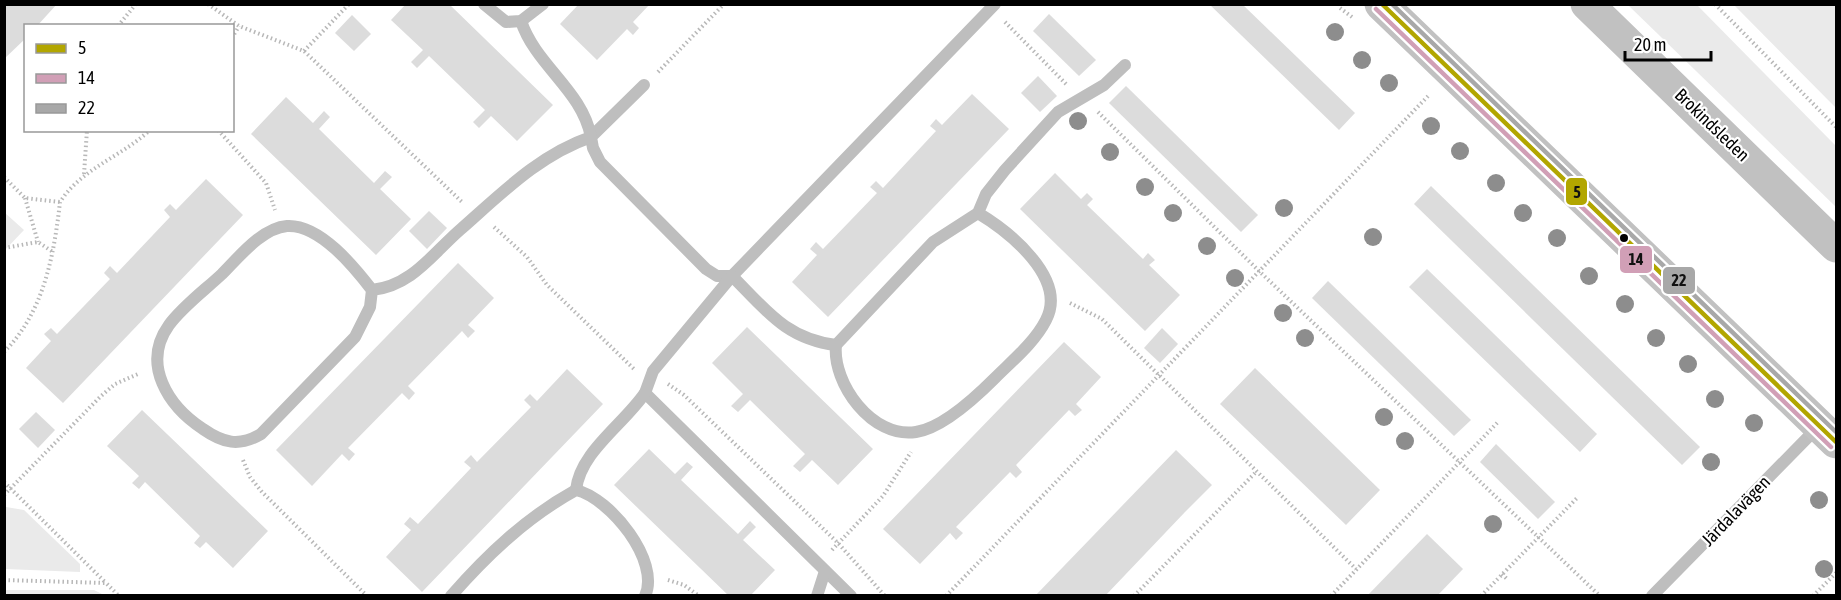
<svg xmlns="http://www.w3.org/2000/svg" width="1841" height="600" font-family="'Asap Condensed',sans-serif">
	<style>
		.green { fill: #eaeaea }
		.building { fill: #dcdcdc }
		.lines { fill: none; stroke-linecap: round; stroke-linejoin: round }
		.path { stroke: #b8b8b8; stroke-width: 4; stroke-dasharray: 1.5 3; stroke-linecap: butt }
		.lane { stroke: #bebebe; stroke-width: 12 }
		.secondary { stroke: #c1c1c1; stroke-width: 33 }
		.bus-1-casing { stroke: #fff; stroke-width: 9 }
		.bus-2-casing { stroke: #fff; stroke-width: 9 }
		.bus-3-casing { stroke: #fff; stroke-width: 9 }
		.bus-1 { stroke: #b2a600; stroke-width: 4.5 }
		.bus-2 { stroke: #d19fb6; stroke-width: 4.5 }
		.bus-3 { stroke: #a8a8a8; stroke-width: 4.5 }
		.tree { fill: #8d8d8d }
		.bus-dot { fill: #000; stroke: #fff; stroke-width: 2 }
		.labels { text-anchor: middle; stroke-width: 4.5; stroke-linejoin: round; paint-order: stroke }
		.street-label { font-size: 18px; fill: #000; stroke: #fff }
		.line-badge { stroke: #fff; stroke-width: 2 }
		.pale-badge-label { font-size: 16px; text-anchor: middle; font-weight: bold; fill: #111 }
	</style>
	<rect width="100%" height="100%" fill="#fff"/>
	<g class="green">
		<path d="M1628,5H1697L1836,146V207Z"/>
		<path d="M1734,5H1836V109V108Z"/>
		<path d="M4,212L24,230L5,250H4Z"/>
		<path d="M6,507L24,510L80,564V572L5,569Z"/>
		<path d="M5,590H94L104,595H5Z"/>
	</g>
	<g class="building">
		<path d="M4,4H57L37,26H26V38L4,59Z"/>
		<path d="M406,4H449L553,105L517,141L491,116L479,128L473,122L485,110L429,56L417,68L411,62L423,50L391,20Z"/>
		<path d="M579,4H650L633,22L639,28L633,35L627,29L597,60L560,24Z"/>
		<path d="M1209,4H1242L1355,113L1339,130Z"/>
		<path d="M1049,14L1096,60L1079,76L1033,31Z"/>
		<path d="M352,15L371,34L354,51L335,33Z"/>
		<path d="M1038,76L1057,96L1040,112L1021,93Z"/>
		<path d="M1126,86L1258,215L1241,232L1109,103Z"/>
		<path d="M972,94L1009,129L828,317L792,282L817,255L810,249L816,242L823,249L877,193L870,187L876,181L883,188L936,131L930,126L936,119L942,125Z"/>
		<path d="M286,97L313,123L324,111L330,117L319,129L374,183L385,171L392,177L380,189L411,219L376,255L251,134Z"/>
		<path d="M1055,173L1081,199L1087,193L1093,199L1087,205L1143,259L1148,253L1155,260L1149,265L1180,295L1145,331L1020,209Z"/>
		<path d="M206,179L243,215L63,403L26,368L51,341L44,334L51,328L57,334L110,279L104,273L110,266L117,273L170,217L164,210L170,204L176,210Z"/>
		<path d="M1431,186L1700,447L1682,465L1414,204Z"/>
		<path d="M429,211L447,228L427,249L409,231Z"/>
		<path d="M458,263L494,298L468,325L475,331L468,338L462,331L408,386L415,393L409,400L402,393L348,448L355,454L349,461L342,454L312,486L276,450Z"/>
		<path d="M1427,269L1597,434L1580,452L1409,287Z"/>
		<path d="M1328,281L1471,420L1454,436L1312,298Z"/>
		<path d="M747,327L873,449L838,485L812,460L800,472L793,466L805,454L750,400L738,412L731,406L743,394L712,363Z"/>
		<path d="M1162,328L1178,344L1160,363L1144,348Z"/>
		<path d="M1064,342L1101,377L1076,404L1082,410L1075,416L1069,410L1016,465L1022,472L1016,478L1010,472L956,527L963,533L956,540L950,533L920,564L883,529Z"/>
		<path d="M1255,368L1380,490L1346,525L1220,404Z"/>
		<path d="M567,369L603,404L422,592L386,557L411,530L404,524L410,517L418,524L471,468L464,462L471,455L477,462L531,407L524,400L530,394L537,401Z"/>
		<path d="M142,410L268,531L233,568L206,542L200,548L194,543L200,536L145,482L139,489L132,483L139,476L107,446Z"/>
		<path d="M36,412L55,430L38,448L19,429Z"/>
		<path d="M1496,444L1555,502L1538,519L1480,462Z"/>
		<path d="M649,449L675,474L687,462L693,467L681,480L738,534L750,521L756,527L743,540L775,570L750,596H729L614,485Z"/>
		<path d="M1176,450L1212,485L1185,512L1105,596H1035Z"/>
		<path d="M1427,534L1463,569L1437,596H1367Z"/>
	</g>
	<g class="lines">
		<g class="path">
			<path d="M208,4L239,26L304,51L462,202"/>
			<path d="M1715,4L1836,127"/>
			<path d="M1340,8L1352,17"/>
			<path d="M1005,22L1067,85"/>
			<path d="M118,26L136,4"/>
			<path d="M232,38L239,26"/>
			<path d="M304,51L349,4"/>
			<path d="M658,72L724,4"/>
			<path d="M1098,112L1259,271L1600,596"/>
			<path d="M218,130L266,183L275,210"/>
			<path d="M84,174L87,130"/>
			<path d="M4,177L25,198L60,202"/>
			<path d="M25,198L38,242"/>
			<path d="M494,227L527,257L547,285L634,369"/>
			<path d="M4,248L38,242L53,252"/>
			<path d="M1070,303L1102,319L1356,569"/>
			<path d="M4,352C44,312 54,255 60,202C82,168 121,157 150,130"/>
			<path d="M668,384L684,395L838,543L885,596"/>
			<path d="M243,460L250,477L262,492L367,596"/>
			<path d="M4,482L106,583"/>
			<path d="M4,495L101,396L115,384L138,374"/>
			<path d="M832,550L883,496L911,452"/>
			<path d="M1502,574L1508,580"/>
			<path d="M4,580L106,583L119,596"/>
			<path d="M668,580L684,585L699,596"/>
			<path d="M946,596L1430,94"/>
			<path d="M1134,596L1257,471"/>
			<path d="M1331,596L1498,422"/>
			<path d="M1481,596L1577,498"/>
			<path d="M1813,596L1836,573"/>
		</g>
		<g class="lane">
			<path d="M484,4L506,22L521,21L543,4"/>
			<path d="M644,85L591,137L593,148L600,162L706,269L717,276H732L995,4"/>
			<path d="M978,213L933,242L836,345C832,383 872,439 916,432C943,428 976,397 995,378C1012,361 1035,342 1046,320C1068,278 1008,231 978,213L986,194L1005,170L1058,112L1104,85L1125,65"/>
			<path d="M372,290L370,307L355,337L261,434C239,447 223,443 203,429C168,406 141,364 169,325C183,306 205,290 222,274C239,257 262,228 287,226C320,224 355,268 372,290C412,286 433,253 461,229C502,193 539,155 591,137C582,90 536,66 521,21"/>
			<path d="M836,345C786,339 766,310 732,276L653,371L645,393L851,596"/>
			<path d="M576,490C580,452 623,425 645,393"/>
			<path d="M451,596C488,554 527,517 576,490C610,498 661,561 645,596"/>
			<path d="M817,596L825,571"/>
			<path d="M1652,596L1818,427"/>
		</g>
		<g class="secondary">
			<path d="M1381,4L1836,442"/>
			<path d="M1587,4L1836,246"/>
		</g>
		<g class="bus-1-casing">
			<path id="bus-1" d="M1382,4L1836,442"/>
		</g>
		<g class="bus-2-casing">
			<path id="bus-2" d="M1376,9L1831,447"/>
		</g>
		<g class="bus-3-casing">
			<path id="bus-3" d="M1392,4L1836,432"/>
		</g>
		<use href="#bus-1" class="bus-1"/>
		<use href="#bus-2" class="bus-2"/>
		<use href="#bus-3" class="bus-3"/>
	</g>
	<g class="tree">
		<circle cx="1335" cy="32" r="9"/>
		<circle cx="1362" cy="60" r="9"/>
		<circle cx="1389" cy="83" r="9"/>
		<circle cx="1078" cy="121" r="9"/>
		<circle cx="1431" cy="126" r="9"/>
		<circle cx="1460" cy="151" r="9"/>
		<circle cx="1110" cy="152" r="9"/>
		<circle cx="1496" cy="183" r="9"/>
		<circle cx="1145" cy="187" r="9"/>
		<circle cx="1284" cy="208" r="9"/>
		<circle cx="1173" cy="213" r="9"/>
		<circle cx="1523" cy="213" r="9"/>
		<circle cx="1373" cy="237" r="9"/>
		<circle cx="1557" cy="238" r="9"/>
		<circle cx="1207" cy="246" r="9"/>
		<circle cx="1589" cy="276" r="9"/>
		<circle cx="1235" cy="278" r="9"/>
		<circle cx="1625" cy="304" r="9"/>
		<circle cx="1283" cy="313" r="9"/>
		<circle cx="1305" cy="338" r="9"/>
		<circle cx="1656" cy="338" r="9"/>
		<circle cx="1688" cy="364" r="9"/>
		<circle cx="1715" cy="399" r="9"/>
		<circle cx="1384" cy="417" r="9"/>
		<circle cx="1754" cy="423" r="9"/>
		<circle cx="1405" cy="441" r="9"/>
		<circle cx="1711" cy="462" r="9"/>
		<circle cx="1819" cy="500" r="9"/>
		<circle cx="1493" cy="524" r="9"/>
		<circle cx="1824" cy="569" r="9"/>
	</g>
	<circle class="bus-dot" cx="1624" cy="238" r="5"/>
	<g class="labels">
		<g class="street-label">
			<text transform="translate(1712 125) rotate(44)" y="6">Brokindsleden</text>
			<text transform="translate(1736 511) rotate(-46)" y="6">Järdalavägen</text>
		</g>
	</g>
	<g class="line-badge">
		<rect x="1565" y="177" width="23" height="29" rx="6" fill="#b2a600"/>
		<rect x="1619" y="245" width="34" height="29" rx="6" fill="#d19fb6"/>
		<rect x="1662" y="266" width="34" height="29" rx="6" fill="#a8a8a8"/>
	</g>
	<g class="pale-badge-label">
		<text x="1577" y="198">5</text>
		<text x="1636" y="265">14</text>
		<text x="1679" y="286">22</text>
	</g>
	<rect width="1841" height="600" fill="none" stroke="#000000" stroke-width="12"/>
	<rect x="24" y="24" width="210" height="108" fill="#ffffff" stroke="#999999" stroke-width="1.5"/>
	<rect x="36" y="44" width="30" height="9" fill="#b2a600" stroke="#999999" stroke-width="1.5"/>
	<text x="78" y="54" font-size="18" fill="#000000">5</text>
	<rect x="36" y="74" width="30" height="9" fill="#d19fb6" stroke="#999999" stroke-width="1.5"/>
	<text x="78" y="84" font-size="18" fill="#000000">14</text>
	<rect x="36" y="104" width="30" height="9" fill="#a8a8a8" stroke="#999999" stroke-width="1.5"/>
	<text x="78" y="114" font-size="18" fill="#000000">22</text>
	<path d="M1625 51v9h86v-9" fill="none" stroke="#000000" stroke-width="3"/>
	<text x="1634" y="51" font-size="18" fill="#000000" stroke="#ffffff" stroke-width="4.5" paint-order="stroke">20 m</text>
</svg>
